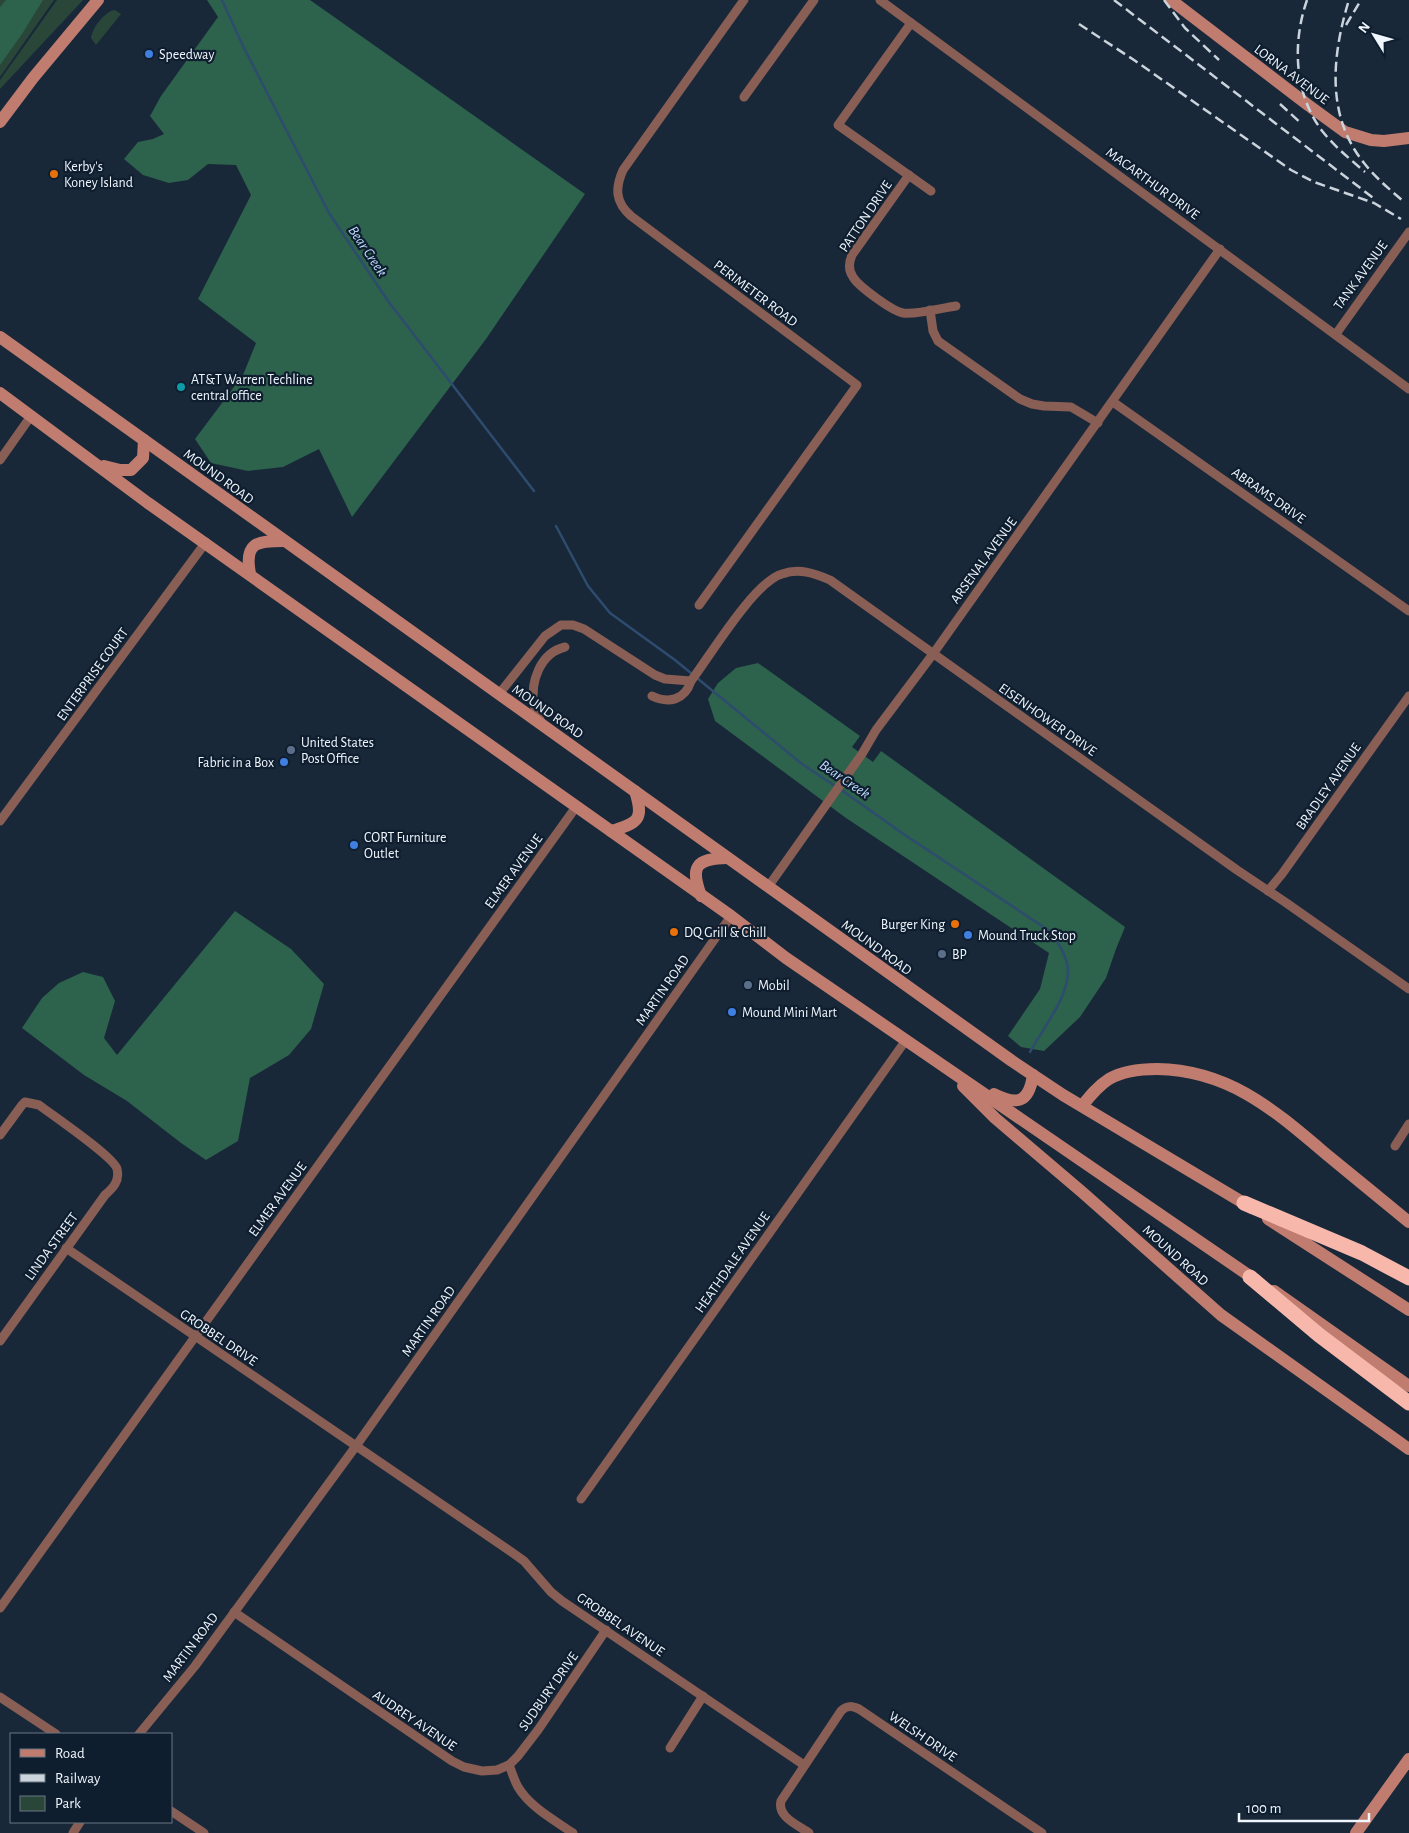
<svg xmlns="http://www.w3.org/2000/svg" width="1409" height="1833" font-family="'Alegreya Sans',sans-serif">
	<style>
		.green { fill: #294639 }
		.forest { fill: #2d624c }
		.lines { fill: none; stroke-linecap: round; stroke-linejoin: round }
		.stream { stroke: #2e4c6e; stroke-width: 2.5 }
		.street { stroke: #885e55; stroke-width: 9 }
		.secondary { stroke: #c07d6f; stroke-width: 12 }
		.highway { stroke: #f7b7aa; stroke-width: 15 }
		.rail { stroke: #cbd4dc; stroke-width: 2.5; stroke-dasharray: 10 5; stroke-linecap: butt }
		.shop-dot { fill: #3f7fe0; stroke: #0f1e2f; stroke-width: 2 }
		.food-dot { fill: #e8710a; stroke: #0f1e2f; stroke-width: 2 }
		.culture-dot { fill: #0f9aa8; stroke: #0f1e2f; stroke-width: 2 }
		.service-dot { fill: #5c6f8a; stroke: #0f1e2f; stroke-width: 2 }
		.labels { text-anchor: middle; stroke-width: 4.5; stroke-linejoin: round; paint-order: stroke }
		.poi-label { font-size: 14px; fill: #eff6fd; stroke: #0f1e2f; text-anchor: start }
		.street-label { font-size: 14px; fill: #eff6fd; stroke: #0f1e2f }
		.water-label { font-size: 15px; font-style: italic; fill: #bddcff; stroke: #0f1e2f }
	</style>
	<rect width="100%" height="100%" fill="#182839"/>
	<g class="green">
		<path d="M0,0H54L0,77Z"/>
		<path d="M57,0H83L0,89V80Z"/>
		<path d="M115,10L121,14L96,45L91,38C92,28 105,11 115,10Z"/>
	</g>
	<g class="forest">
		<path d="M6,0H43L22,34L0,65V7Z"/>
		<path d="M207,0H310L585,194L486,339L352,517L319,449L283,467L248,471L211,463L195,439L243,375L256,343L198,299L251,195L236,165L208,164L188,180L169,183L143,175L124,159L138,142L153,139L164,134L150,116L161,96L218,17Z"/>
		<path d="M758,663L860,736L852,747L873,762L881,751L1125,927L1116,949L1106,978L1080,1017L1044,1051L1021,1047L1008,1036L1040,989L1049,953L846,818L715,721L708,699L718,683L736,668Z"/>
		<path d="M235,911L291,949L324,984L311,1029L289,1055L250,1078L238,1141L206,1160L181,1143L127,1101L84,1075L22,1028L42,998L59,983L83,972L103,977L115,1001L104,1038L117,1055Z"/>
	</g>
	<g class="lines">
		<g class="stream">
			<path d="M222,0L243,46L329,213L388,301L534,491"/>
			<path d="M556,526L588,586L610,613L675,660L802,764L835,786"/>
			<path d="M840,789L902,833L1051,932C1058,943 1068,957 1068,971C1068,998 1043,1028 1030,1052"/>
		</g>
		<g class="street">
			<path d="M880,0L1409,389"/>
			<path d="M911,23L838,125L931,191"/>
			<path d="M744,97L814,0"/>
			<path d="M909,175L852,255C849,262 848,270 853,277C858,286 892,311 903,313C917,315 941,308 956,306"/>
			<path d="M930,310L933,331L938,341L1020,399L1032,404L1044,406L1071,407L1098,423"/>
			<path d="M1336,334L1409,232"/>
			<path d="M1113,402L1409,611"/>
			<path d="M0,460L31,416"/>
			<path d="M699,605L857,385L631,216C615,202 615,188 623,170L744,0"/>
			<path d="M499,694L545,636L561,625H573L584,629L655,675L665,679L691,681"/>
			<path d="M652,696C669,704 685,700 691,681C710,656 754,582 782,574C799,568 814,573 830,580L1237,870L1285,902L1409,989"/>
			<path d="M542,724C539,718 536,712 534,705C530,682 540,653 565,647"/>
			<path d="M0,821L206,542"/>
			<path d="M768,887L862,754L876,730L933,654L1220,249"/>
			<path d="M1268,891L1282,874L1409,696"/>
			<path d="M0,1135L22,1105L25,1102L39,1105C52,1115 114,1157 117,1169C120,1181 113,1188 105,1195L0,1341"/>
			<path d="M1395,1146L1409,1124"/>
			<path d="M66,1248L510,1551L524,1561L551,1592L562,1601L804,1765"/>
			<path d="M581,1499L906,1040"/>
			<path d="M0,1608L576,807"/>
			<path d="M234,1612L452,1761L464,1767L482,1771L497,1770L509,1765L518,1756L538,1730L606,1630"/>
			<path d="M0,1697L56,1734"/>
			<path d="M139,1734L195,1666L356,1446L731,916"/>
			<path d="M670,1748L703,1696"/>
			<path d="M509,1765C512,1772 514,1780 518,1787C530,1807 554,1820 573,1833"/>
			<path d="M171,1811L204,1833"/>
			<path d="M73,1833L80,1822"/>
			<path d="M809,1833C798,1825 777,1817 781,1801L841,1711C847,1705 852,1706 859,1709L1042,1833"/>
		</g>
		<g class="secondary">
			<path d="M1171,0L1308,105L1345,132L1371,140L1384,141L1409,138"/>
			<path d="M0,122L33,78L98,0"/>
			<path d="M0,337L1012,1061L1063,1095L1252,1208"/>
			<path d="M0,393L148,503L731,916L786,958L1257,1281"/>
			<path d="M104,466L120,470H131L143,458L144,440"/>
			<path d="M250,574C244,542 257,541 284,541"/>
			<path d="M611,831C639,823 644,819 635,791"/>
			<path d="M701,896C690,866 696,859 727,858"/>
			<path d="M963,1086L995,1118L1082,1192L1221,1315L1409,1449"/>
			<path d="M994,1094C1018,1106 1029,1102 1033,1075"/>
			<path d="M1082,1106C1090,1096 1098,1086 1109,1079C1123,1071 1140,1069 1157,1069C1229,1070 1274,1110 1326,1154C1354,1177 1381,1199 1409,1222"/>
			<path d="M1268,1219L1409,1310"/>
			<path d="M1274,1291L1409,1386"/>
			<path d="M1356,1833L1409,1759"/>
		</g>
		<g class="highway">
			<path d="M1244,1203L1362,1253L1409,1278"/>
			<path d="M1250,1277L1319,1335L1409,1403"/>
		</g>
		<g class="rail">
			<path d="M1114,0L1376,200"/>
			<path d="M1164,0L1185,28L1219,60"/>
			<path d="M1307,0C1292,43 1294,95 1323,132C1335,147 1350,159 1365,172"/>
			<path d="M1348,3C1332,57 1326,116 1364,163C1375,177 1389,189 1403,201"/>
			<path d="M1079,24L1134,60L1291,170L1314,182L1374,203L1401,219"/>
			<path d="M1346,25L1361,0"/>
			<path d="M1280,104L1302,124"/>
		</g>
	</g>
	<g class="shop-dot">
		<circle cx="149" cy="54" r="5"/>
		<circle cx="284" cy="762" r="5"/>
		<circle cx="354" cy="845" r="5"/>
		<circle cx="968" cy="935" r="5"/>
		<circle cx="732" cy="1012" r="5"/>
	</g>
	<g class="food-dot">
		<circle cx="54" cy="174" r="5"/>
		<circle cx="955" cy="924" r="5"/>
		<circle cx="674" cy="932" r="5"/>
	</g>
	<circle class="culture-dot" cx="181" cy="387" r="5"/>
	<g class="service-dot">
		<circle cx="291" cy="750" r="5"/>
		<circle cx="942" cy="954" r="5"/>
		<circle cx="748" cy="985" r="5"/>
	</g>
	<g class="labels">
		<g class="poi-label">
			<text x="159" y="59">Speedway</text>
			<text x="64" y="171">Kerby's<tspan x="64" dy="16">Koney Island</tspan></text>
			<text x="191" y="384">AT&amp;T Warren Techline<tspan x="191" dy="16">central office</tspan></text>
			<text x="301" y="747">United States<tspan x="301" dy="16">Post Office</tspan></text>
			<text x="274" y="767" text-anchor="end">Fabric in a Box</text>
			<text x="364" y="842">CORT Furniture<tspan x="364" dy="16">Outlet</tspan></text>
			<text x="945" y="929" text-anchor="end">Burger King</text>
			<text x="684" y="937">DQ Grill &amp; Chill</text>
			<text x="978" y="940">Mound Truck Stop</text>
			<text x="952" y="959">BP</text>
			<text x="758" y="990">Mobil</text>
			<text x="742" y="1017">Mound Mini Mart</text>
		</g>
		<g class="street-label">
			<text transform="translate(1292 74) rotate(37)" y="5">LORNA AVENUE</text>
			<text transform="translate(1153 183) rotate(36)" y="5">MACARTHUR DRIVE</text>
			<text transform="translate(865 216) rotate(-56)" y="5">PATTON DRIVE</text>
			<text transform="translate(1360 275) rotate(-54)" y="5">TANK AVENUE</text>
			<text transform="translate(756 293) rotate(37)" y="5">PERIMETER ROAD</text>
			<text transform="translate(219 476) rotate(36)" y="5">MOUND ROAD</text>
			<text transform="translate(1269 495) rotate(35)" y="5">ABRAMS DRIVE</text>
			<text transform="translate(983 560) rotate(-54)" y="5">ARSENAL AVENUE</text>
			<text transform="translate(92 674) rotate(-54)" y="5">ENTERPRISE COURT</text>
			<text transform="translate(548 711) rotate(35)" y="5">MOUND ROAD</text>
			<text transform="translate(1048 719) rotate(35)" y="5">EISENHOWER DRIVE</text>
			<text transform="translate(1328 786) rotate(-55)" y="5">BRADLEY AVENUE</text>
			<text transform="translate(513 871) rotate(-54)" y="5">ELMER AVENUE</text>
			<text transform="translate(877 947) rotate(36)" y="5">MOUND ROAD</text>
			<text transform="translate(662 990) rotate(-55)" y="5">MARTIN ROAD</text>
			<text transform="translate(277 1199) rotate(-54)" y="5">ELMER AVENUE</text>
			<text transform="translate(51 1246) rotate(-54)" y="5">LINDA STREET</text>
			<text transform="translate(1176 1255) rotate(42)" y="5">MOUND ROAD</text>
			<text transform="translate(732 1262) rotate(-55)" y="5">HEATHDALE AVENUE</text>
			<text transform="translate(428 1321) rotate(-55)" y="5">MARTIN ROAD</text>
			<text transform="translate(219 1337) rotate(34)" y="5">GROBBEL DRIVE</text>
			<text transform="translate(621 1624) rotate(34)" y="5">GROBBEL AVENUE</text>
			<text transform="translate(190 1647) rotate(-53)" y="5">MARTIN ROAD</text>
			<text transform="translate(548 1691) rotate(-55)" y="5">SUDBURY DRIVE</text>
			<text transform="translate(415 1720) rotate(34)" y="5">AUDREY AVENUE</text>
			<text transform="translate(923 1736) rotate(34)" y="5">WELSH DRIVE</text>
		</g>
		<g class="water-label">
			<text transform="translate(368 251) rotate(56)" y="5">Bear Creek</text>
			<text transform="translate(845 779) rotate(34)" y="5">Bear Creek</text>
		</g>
	</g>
	<rect x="10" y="1733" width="162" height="90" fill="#0f1e2f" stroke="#697481"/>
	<rect x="20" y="1749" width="25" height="8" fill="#c07d6f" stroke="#697481"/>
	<text x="55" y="1758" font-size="15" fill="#eff6fd">Road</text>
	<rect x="20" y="1774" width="25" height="8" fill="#cbd4dc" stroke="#697481"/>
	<text x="55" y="1783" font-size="15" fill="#eff6fd">Railway</text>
	<rect x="20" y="1796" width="25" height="15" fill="#294639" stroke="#697481"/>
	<text x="55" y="1808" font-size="15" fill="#eff6fd">Park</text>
	<g transform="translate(1374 35) rotate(307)" stroke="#0f1e2f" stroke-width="4" paint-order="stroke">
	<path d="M0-4L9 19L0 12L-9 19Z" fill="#eff6fd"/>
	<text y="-8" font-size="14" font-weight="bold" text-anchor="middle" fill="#eff6fd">N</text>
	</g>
	<path d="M1239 1813v8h130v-8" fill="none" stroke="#eff6fd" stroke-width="2.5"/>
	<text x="1246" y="1813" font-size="15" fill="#eff6fd" stroke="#0f1e2f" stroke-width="4" paint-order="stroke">100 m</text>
</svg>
